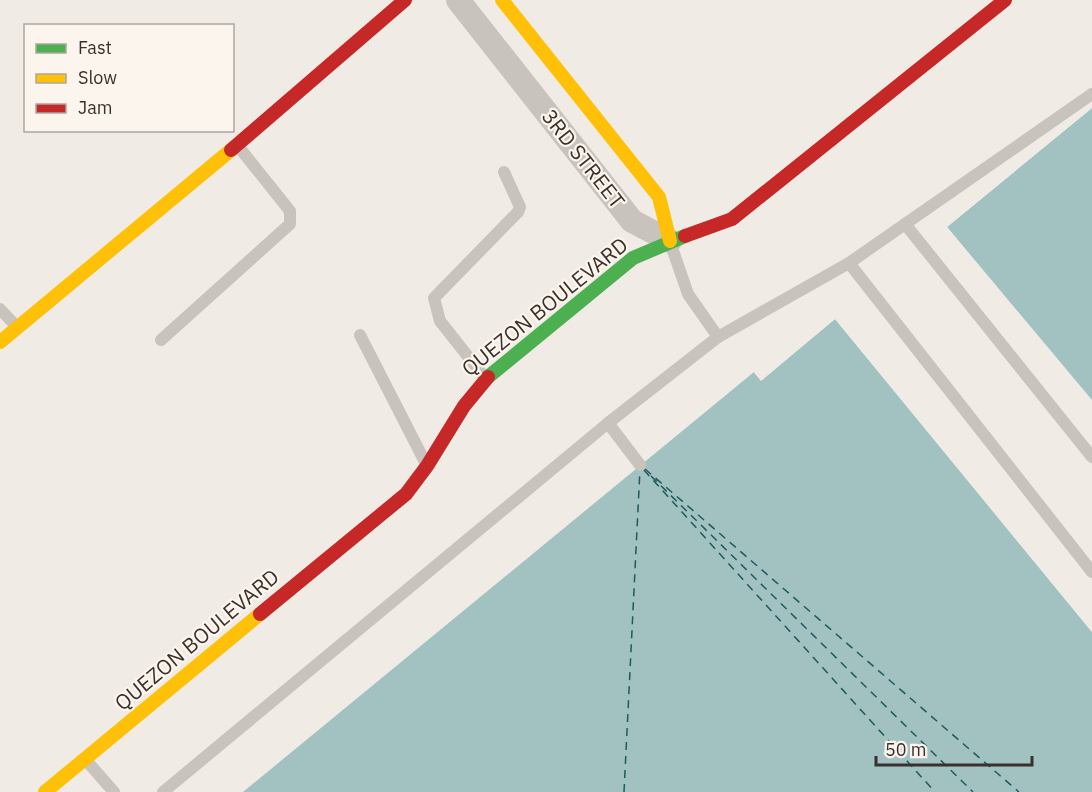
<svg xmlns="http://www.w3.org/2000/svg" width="1092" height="792" font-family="'IBM Plex Sans',sans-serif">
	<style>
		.water { fill: #a1c2c1 }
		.pier { fill: #f0ebe5 }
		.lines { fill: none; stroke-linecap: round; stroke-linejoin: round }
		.ferry { stroke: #1f5a5e; stroke-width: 1.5; stroke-dasharray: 8 6; stroke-linecap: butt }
		.lane { stroke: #c9c3be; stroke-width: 12 }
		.street { stroke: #c9c3be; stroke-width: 24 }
		.fast { stroke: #4caf50; stroke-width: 14 }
		.slow { stroke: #ffc107; stroke-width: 14 }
		.jam { stroke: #c62828; stroke-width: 14 }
		.labels { text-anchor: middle; stroke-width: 4.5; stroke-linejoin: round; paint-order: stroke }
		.street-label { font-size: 21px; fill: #3b302b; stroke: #fbf5ee }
	</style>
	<rect width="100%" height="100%" fill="#f0ebe5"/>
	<g class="water">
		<path d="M1092,108V400L947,227Z"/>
		<path d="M835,319L1092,632V792H243L754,372L761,380Z"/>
	</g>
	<g class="pier">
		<path d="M1092,105V108L947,227L1092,403L944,227Z"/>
		<path d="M833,317H838L1092,627V632L835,319L761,381L752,370H756L761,376Z"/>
	</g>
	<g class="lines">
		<g class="ferry">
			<path d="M645,469L1019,792"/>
			<path d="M644,470L935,792"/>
			<path d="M651,476L973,792"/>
			<path d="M624,792L640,469"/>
		</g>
		<g class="lane">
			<path d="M905,224L1092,457"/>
			<path d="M849,263L1092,572"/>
			<path d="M0,309L17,327"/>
			<path d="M360,335L425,462"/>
			<path d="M718,337L849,263L1092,94"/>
			<path d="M161,340L290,224V211L238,146"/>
			<path d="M485,378L440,321L434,298L518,212L520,207L504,172"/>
			<path d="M608,423L640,465"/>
			<path d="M85,759L114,792"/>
			<path d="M163,792L608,423L718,337L688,294L670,242"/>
		</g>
		<path class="street" d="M458,0L632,221L670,241"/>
		<path class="fast" d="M488,377L633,258L685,236"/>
		<g class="slow">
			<path d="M502,0L659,197L670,241"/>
			<path d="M0,342L231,150"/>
			<path d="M45,792L260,614"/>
		</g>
		<g class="jam">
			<path d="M231,150L405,0"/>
			<path d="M685,236L732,219L1005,0"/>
			<path d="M260,614L406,494L427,466L464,406L488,377"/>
		</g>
	</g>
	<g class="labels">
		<g class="street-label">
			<text transform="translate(583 159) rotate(52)" y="7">3RD STREET</text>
			<text transform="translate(545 307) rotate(-39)" y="7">QUEZON BOULEVARD</text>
			<text transform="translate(197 640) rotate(-40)" y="7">QUEZON BOULEVARD</text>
		</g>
	</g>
	<rect x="24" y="24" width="210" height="108" fill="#fbf5ee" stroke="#aea6a0" stroke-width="1.5"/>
	<rect x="36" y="44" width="30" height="9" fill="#4caf50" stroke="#aea6a0" stroke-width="1.5"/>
	<text x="78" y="54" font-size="18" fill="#3b302b">Fast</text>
	<rect x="36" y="74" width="30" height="9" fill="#ffc107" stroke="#aea6a0" stroke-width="1.5"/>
	<text x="78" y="84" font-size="18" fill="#3b302b">Slow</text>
	<rect x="36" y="104" width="30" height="9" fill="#c62828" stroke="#aea6a0" stroke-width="1.5"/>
	<text x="78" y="114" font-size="18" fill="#3b302b">Jam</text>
	<path d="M876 756v9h156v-9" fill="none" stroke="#3b302b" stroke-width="3"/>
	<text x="885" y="756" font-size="18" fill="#3b302b" stroke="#fbf5ee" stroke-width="4.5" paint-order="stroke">50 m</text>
</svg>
